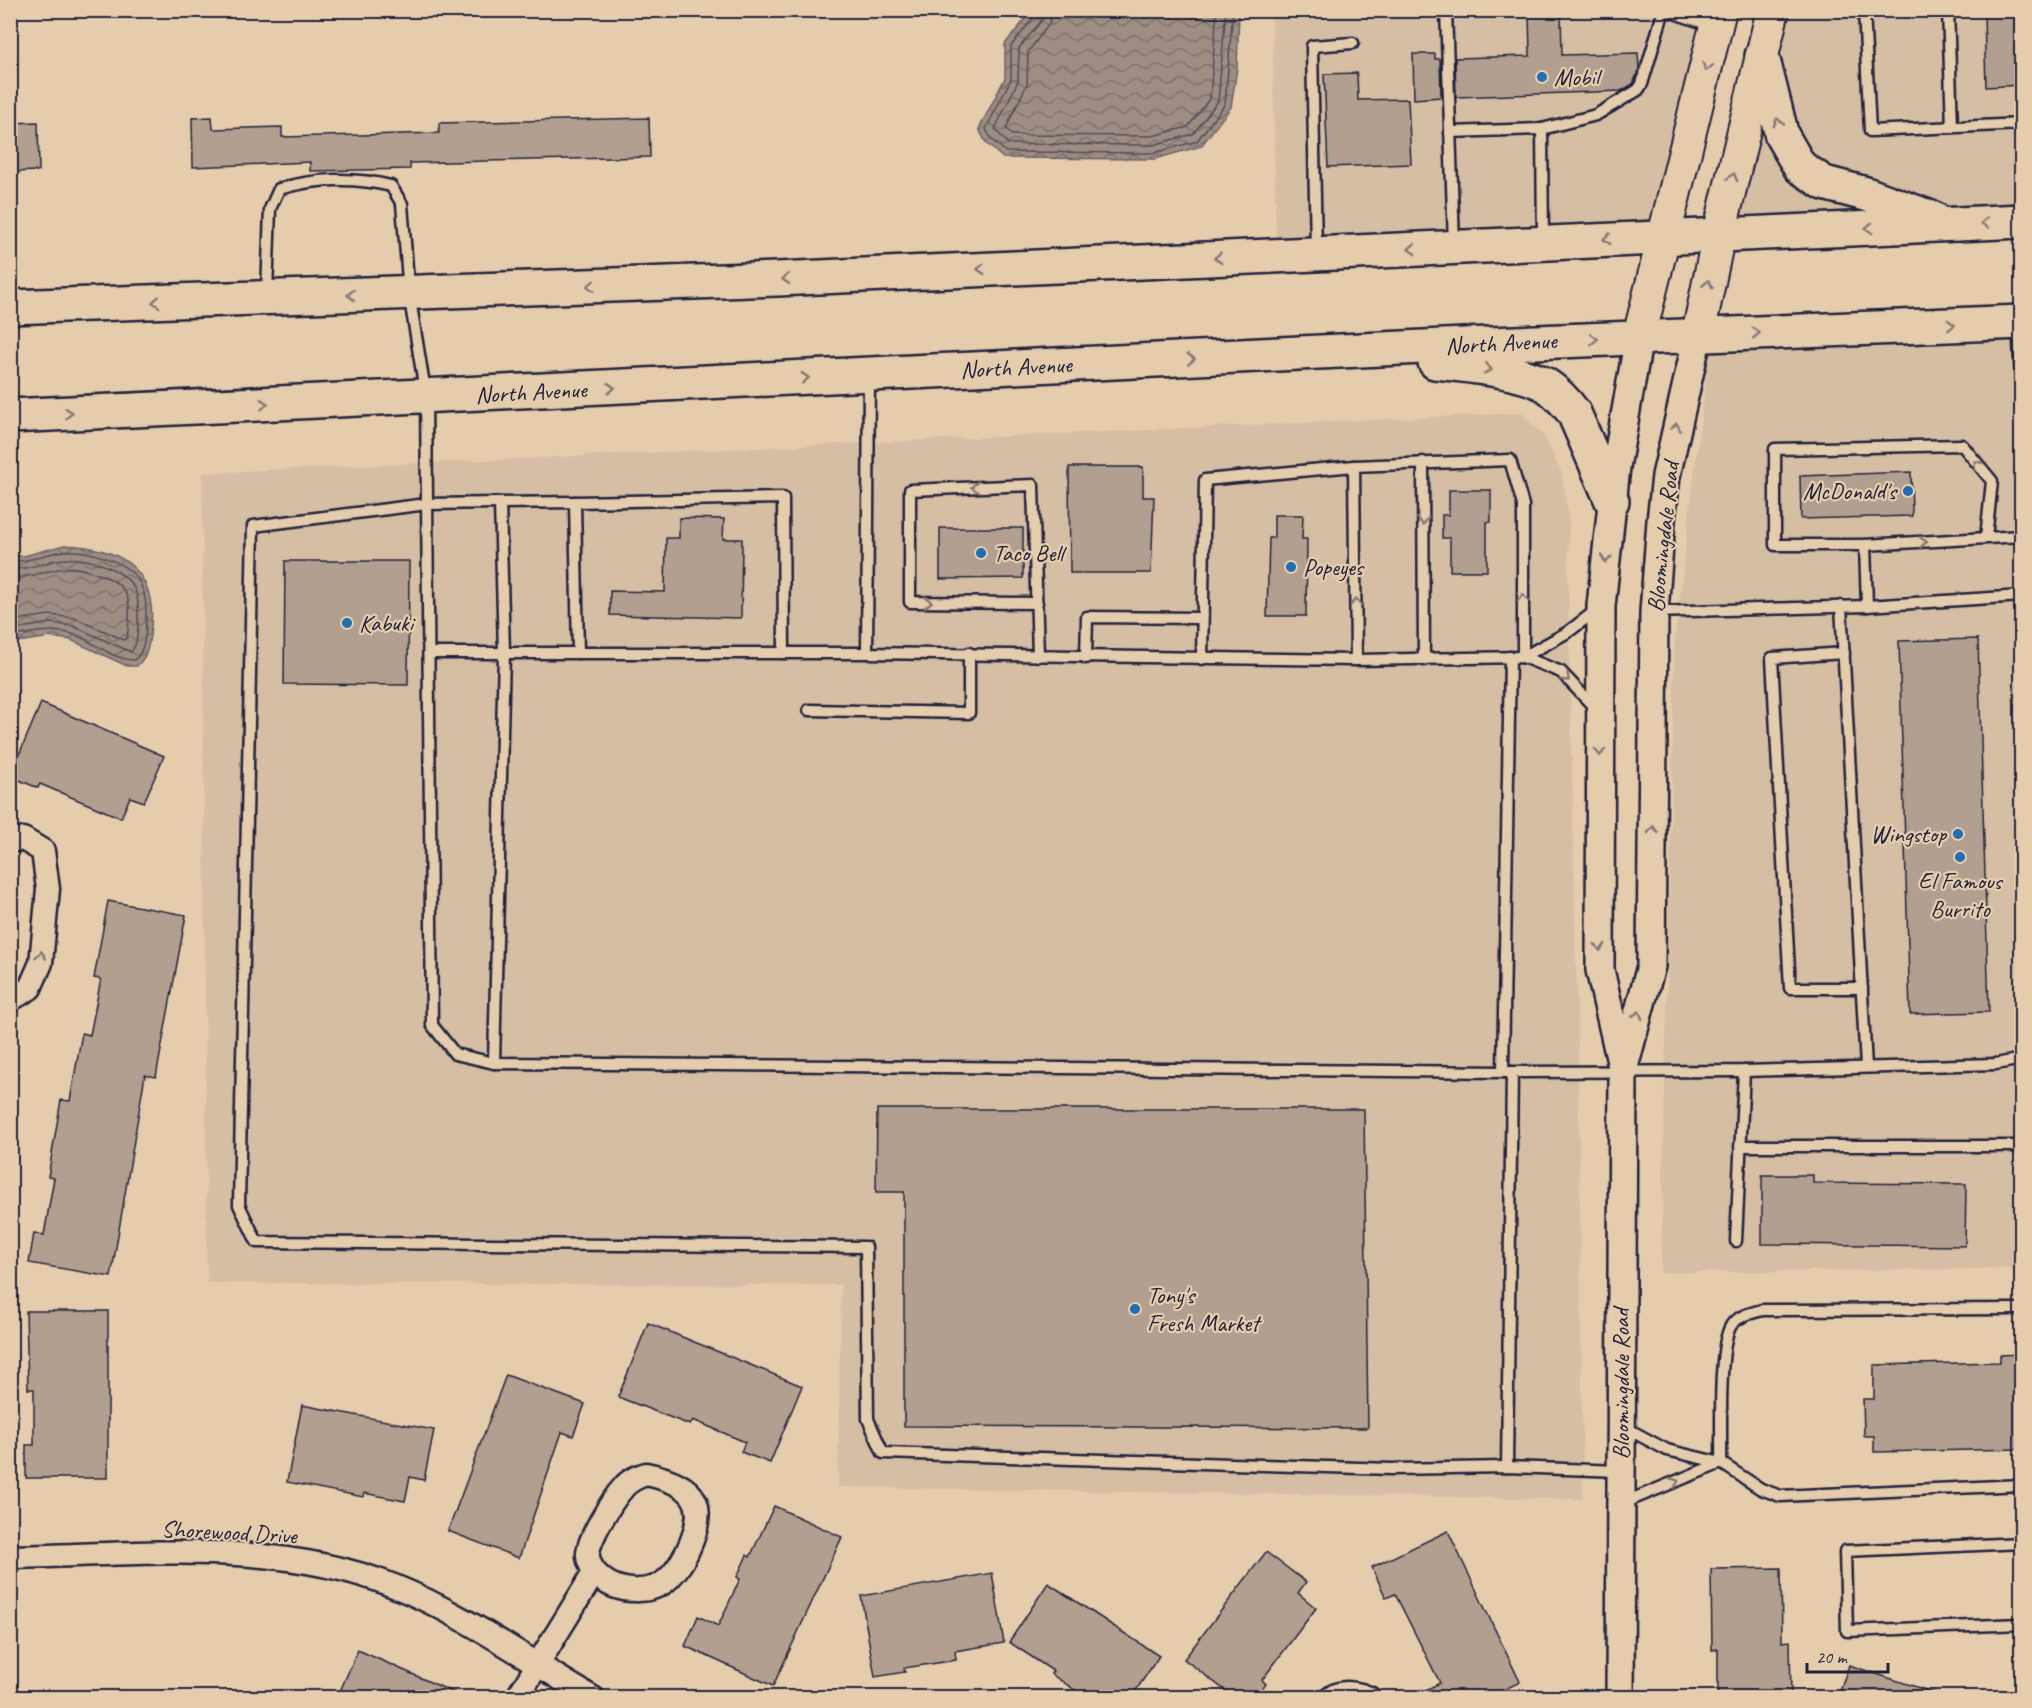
<svg xmlns="http://www.w3.org/2000/svg" width="2032" height="1708" font-family="Caveat,sans-serif">
	<style>
		.built { fill: #d6bea4 }
		.water { fill: url(#water-waves); stroke: #6c6266; stroke-width: 1.5 }
		.lines { fill: none; stroke-linecap: round; stroke-linejoin: round }
		.shore { stroke: #534d58; stroke-width: 1.5 }
		.building { fill: #b29f8f; stroke: #22223b; stroke-width: 1.5 }
		.service-casing { stroke: #22223b; stroke-width: 15 }
		.minor-casing { stroke: #22223b; stroke-width: 27 }
		.tertiary-casing { stroke: #22223b; stroke-width: 32 }
		.secondary-casing { stroke: #22223b; stroke-width: 36 }
		.primary-casing { stroke: #22223b; stroke-width: 38 }
		.service { stroke: #e5ccad; stroke-width: 10 }
		.minor { stroke: #e5ccad; stroke-width: 22 }
		.tertiary { stroke: #e5ccad; stroke-width: 27 }
		.secondary { stroke: #e5ccad; stroke-width: 32 }
		.primary { stroke: #e5ccad; stroke-width: 33 }
		.oneway { stroke: #847774 }
		.poi-dot { fill: #1f6fb2; stroke: #e5ccad; stroke-width: 2 }
		.labels { text-anchor: middle; stroke-width: 4.5; stroke-linejoin: round; paint-order: stroke }
		.poi-label { font-size: 24px; fill: #22223b; stroke: #e5ccad; text-anchor: start }
		.street-label { font-size: 24px; fill: #22223b; stroke: #e5ccad }
	</style>
	<defs>
		<pattern id="water-waves" width="16" height="10" patternUnits="userSpaceOnUse" patternTransform="scale(1.5)"><rect width="16" height="10" fill="#9d8d83"/><path d="M0 5q4-4 8 0t8 0" fill="none" stroke="#80736c"/></pattern>
	</defs>
	<rect width="100%" height="100%" fill="#e5ccad"/>
	<filter id="ink" filterUnits="userSpaceOnUse"><feTurbulence type="fractalNoise" baseFrequency=".0167" numOctaves="2"/><feDisplacementMap in="SourceGraphic" scale="12" xChannelSelector="R" yChannelSelector="G"/><feConvolveMatrix kernelMatrix="1 2 1 2 8 2 1 2 1" color-interpolation-filters="sRGB"/></filter>
	<g filter="url(#ink)">
		<g class="built">
			<path d="M1272,11H1704L1652,230L1276,247Z"/>
			<path d="M1788,11H2021V212L1730,225Z"/>
			<path d="M2021,331V1268L1661,1273L1675,635L1710,343Z"/>
			<path d="M1522,413L1545,438L1562,474L1569,520L1568,582L1578,1052L1583,1499L838,1487L841,1285L207,1283L202,473Z"/>
		</g>
		<g class="water">
			<path d="M1032,11H1239L1237,68L1231,107L1201,146L1155,159L1003,158L986,143L979,129L1005,78V44Z"/>
			<path d="M64,545C118,547 157,567 151,627C149,643 149,654 137,666H127L71,640L51,637L11,643V556H24Z"/>
		</g>
		<g class="lines">
			<g class="shore">
				<path d="M1036,10L1035,16L1011,46V79L986,129L991,139L1006,152L1154,153L1197,141L1225,104L1233,10"/>
				<path d="M1044,10L1042,20L1019,48L1018,81L995,129L1008,144L1153,145L1193,134L1218,101L1226,10"/>
				<path d="M1053,10L1049,24L1028,52L1027,84L1006,128L1012,135L1152,136L1188,127L1210,98L1217,10"/>
				<path d="M10,562C30,562 46,553 64,551C88,549 131,562 141,585C146,595 146,606 146,617C146,631 146,651 134,660C112,660 93,640 72,634C52,628 31,633 10,637"/>
				<path d="M10,569C30,570 46,561 65,559C85,556 121,568 132,585C138,593 138,603 138,612C138,623 139,644 131,652L73,626L50,623L10,630"/>
				<path d="M10,578C30,578 46,570 66,568C77,566 88,571 98,574C134,585 131,606 127,638L124,640L75,618L49,615L10,621"/>
			</g>
		</g>
		<g class="building">
			<path d="M1993,10H2022V85L1986,87L1984,15L1993,14Z"/>
			<path d="M1561,12L1562,55L1638,53L1639,69L1633,84L1621,91L1456,97L1455,58L1530,56L1529,13Z"/>
			<path d="M1413,54H1435V59H1440L1441,97L1414,99Z"/>
			<path d="M1357,73L1358,100L1408,99L1411,164L1328,167L1324,74Z"/>
			<path d="M212,117L213,129L282,127V137L439,133V123L649,118L650,157L410,163V169L310,171V162L193,167L192,118Z"/>
			<path d="M38,122L39,171L10,172V123Z"/>
			<path d="M1069,467H1143V497H1154L1151,573H1070Z"/>
			<path d="M1911,472L1912,516L1801,519L1800,476Z"/>
			<path d="M1449,490H1491V522H1487V571H1450V538H1442V515H1449Z"/>
			<path d="M1274,515H1303L1302,539H1307L1306,616H1267L1269,538H1274Z"/>
			<path d="M679,518L724,519L723,539H742L741,618L610,615V591L665,592L666,538H679Z"/>
			<path d="M940,528H1023V578L940,579Z"/>
			<path d="M285,561H409L408,685L284,684Z"/>
			<path d="M1978,639L1989,1012L1910,1014L1899,641Z"/>
			<path d="M41,703L164,756L144,802L130,797L121,818L40,784L38,788L10,776Z"/>
			<path d="M108,901L186,915L156,1077L145,1075L111,1277L29,1263L34,1233L44,1235L54,1178L48,1177L61,1100L70,1101L82,1033L90,1035L101,979L94,978Z"/>
			<path d="M877,1109H1364L1368,1428L904,1426V1192H876Z"/>
			<path d="M1762,1175H1813V1183L1966,1184L1965,1246L1762,1244Z"/>
			<path d="M26,1311H108V1478H26V1445H34V1389H28Z"/>
			<path d="M648,1323L802,1386L770,1463L741,1452L745,1442L693,1420L690,1425L618,1397Z"/>
			<path d="M2022,1354V1449L1874,1452V1436H1864L1863,1399H1874V1365L2000,1362V1355Z"/>
			<path d="M506,1375L585,1404L573,1436L562,1432L519,1558L448,1531Z"/>
			<path d="M302,1405L434,1430L424,1480L410,1477L405,1501L364,1493L363,1497L287,1482Z"/>
			<path d="M774,1506L842,1537L773,1686L685,1646L698,1616L718,1626L740,1579L737,1577L747,1555L750,1557Z"/>
			<path d="M1448,1531L1520,1682L1487,1698H1409L1440,1683L1395,1594L1386,1598L1372,1567Z"/>
			<path d="M1266,1552L1306,1582L1298,1593L1316,1608L1262,1680L1266,1684L1255,1698H1235L1184,1659Z"/>
			<path d="M1781,1568L1782,1642L1790,1641L1791,1698H1718V1649L1712,1650L1711,1569Z"/>
			<path d="M992,1573L1004,1643L955,1651L956,1660L904,1668L905,1672L875,1677L861,1596Z"/>
			<path d="M1048,1583L1159,1656L1131,1698H1087L1051,1674L1053,1671L1009,1642Z"/>
			<path d="M358,1650L466,1698H337Z"/>
			<path d="M1849,1665L1935,1693V1698H1838Z"/>
		</g>
		<g class="lines">
			<g class="service-casing">
				<g id="service">
					<path d="M1446,10L1454,244"/>
					<path d="M1665,10L1713,26"/>
					<path d="M1864,10L1870,131L2022,124"/>
					<path d="M1948,10L1952,127"/>
					<path d="M1542,129L1596,115L1638,90L1642,84L1664,10"/>
					<path d="M1450,132L1542,129L1543,241"/>
					<path d="M1316,250L1312,46L1353,43"/>
					<path d="M267,293L270,209L279,189C315,178 355,177 391,186L402,204L409,293L426,397L432,1025L455,1054L494,1063L1503,1072L1744,1071L1996,1064L2022,1059"/>
					<path d="M2018,325L2022,394"/>
					<path d="M869,378L867,653L1356,660L1523,657L1561,672L1596,709"/>
					<path d="M1423,462L1424,660"/>
					<path d="M1354,466L1356,660"/>
					<path d="M575,502L783,498L784,653"/>
					<path d="M1986,538L1992,481L1962,445L1775,449V545H1865L2022,536"/>
					<path d="M1865,545L1867,606"/>
					<path d="M1037,603L910,602V490L1033,485L1038,656"/>
					<path d="M1841,606L1866,1067"/>
					<path d="M1654,612L1867,606L2022,596"/>
					<path d="M429,653H867"/>
					<path d="M578,653L575,502L427,504L253,526L239,1205L257,1242L866,1247L868,1419L883,1453L1392,1469L1507,1467L1620,1471"/>
					<path d="M1844,653L1772,658L1790,988H1862"/>
					<path d="M1523,657L1568,632L1598,609"/>
					<path d="M1086,658L1087,617L1201,618"/>
					<path d="M1202,659L1205,480L1354,466L1510,460L1523,505V657"/>
					<path d="M809,710L969,713V653"/>
					<path d="M494,1063L504,653L500,503"/>
					<path d="M1503,1072L1510,657"/>
					<path d="M1740,1146H2022"/>
					<path d="M1736,1241L1744,1071"/>
					<path d="M1624,1427L1667,1450L1721,1463L1761,1489L1780,1496L2022,1485"/>
					<path d="M1721,1463C1722,1436 1717,1339 1733,1323C1741,1315 1751,1313 1762,1310L2022,1309"/>
					<path d="M1507,1467L1512,1072"/>
					<path d="M1623,1503L1721,1463"/>
					<path d="M2022,1543L1845,1551L1847,1631L2022,1624"/>
				</g>
			</g>
			<g class="minor-casing">
				<g id="minor">
					<path d="M10,841L23,839L43,851L48,889L41,963L30,988L10,1000"/>
					<path d="M646,1474C661,1477 686,1484 694,1499C706,1519 685,1563 669,1578C652,1595 619,1593 602,1579C595,1573 589,1566 588,1556C586,1542 613,1499 623,1488C629,1480 637,1477 646,1474Z"/>
					<path d="M10,1557C137,1555 274,1538 394,1586C464,1614 527,1660 593,1698"/>
					<path d="M517,1698L594,1573"/>
					<path d="M1331,1698C1341,1690 1358,1693 1369,1698"/>
				</g>
			</g>
			<g class="tertiary-casing">
				<g id="tertiary">
					<path d="M1624,1067L1651,966L1654,612L1661,521L1666,476L1698,335"/>
					<path d="M1620,1698L1623,1071L1600,970L1601,606L1616,467L1639,337"/>
				</g>
			</g>
			<g class="secondary-casing">
				<g id="secondary">
					<path d="M1698,335L1719,234L1773,10"/>
					<path d="M1639,337L1720,10"/>
				</g>
			</g>
			<g class="primary-casing">
				<g id="primary">
					<path d="M1762,56L1782,136L1800,167L1824,183L1866,194L1934,219"/>
					<path d="M10,307L777,279L2022,221"/>
					<path d="M1435,362C1463,365 1514,370 1540,382C1552,387 1566,402 1574,413L1612,501"/>
					<path d="M10,416L1464,345L2022,322"/>
				</g>
			</g>
			<use href="#service" class="service"/>
			<use href="#minor" class="minor"/>
			<use href="#tertiary" class="tertiary"/>
			<use href="#secondary" class="secondary"/>
			<use href="#primary" class="primary"/>
		</g>
		<defs><path id="oneway-chevron" d="M-2-3.5L2.5 0L-2 3.5" fill="none" stroke-width="1.6" stroke-linecap="round" stroke-linejoin="round" transform="scale(1.5)"/></defs>
		<g class="oneway">
			<use href="#oneway-chevron" transform="translate(1707 67) rotate(104)"/>
			<use href="#oneway-chevron" transform="translate(1778 122) rotate(-104)"/>
			<use href="#oneway-chevron" transform="translate(1733 177) rotate(-76)"/>
			<use href="#oneway-chevron" transform="translate(1985 223) rotate(178)"/>
			<use href="#oneway-chevron" transform="translate(1869 228) rotate(178)"/>
			<use href="#oneway-chevron" transform="translate(1607 239) rotate(177)"/>
			<use href="#oneway-chevron" transform="translate(1412 249) rotate(177)"/>
			<use href="#oneway-chevron" transform="translate(1218 258) rotate(177)"/>
			<use href="#oneway-chevron" transform="translate(981 269) rotate(177)"/>
			<use href="#oneway-chevron" transform="translate(786 279) rotate(177)"/>
			<use href="#oneway-chevron" transform="translate(1708 284) rotate(-78)"/>
			<use href="#oneway-chevron" transform="translate(591 286) rotate(178)"/>
			<use href="#oneway-chevron" transform="translate(351 295) rotate(178)"/>
			<use href="#oneway-chevron" transform="translate(156 302) rotate(178)"/>
			<use href="#oneway-chevron" transform="translate(1951 325) rotate(-2)"/>
			<use href="#oneway-chevron" transform="translate(1756 333) rotate(-2)"/>
			<use href="#oneway-chevron" transform="translate(1594 339) rotate(-2)"/>
			<use href="#oneway-chevron" transform="translate(1191 359) rotate(-3)"/>
			<use href="#oneway-chevron" transform="translate(1488 369) rotate(13)"/>
			<use href="#oneway-chevron" transform="translate(805 378) rotate(-3)"/>
			<use href="#oneway-chevron" transform="translate(611 388) rotate(-3)"/>
			<use href="#oneway-chevron" transform="translate(264 404) rotate(-3)"/>
			<use href="#oneway-chevron" transform="translate(69 413) rotate(-3)"/>
			<use href="#oneway-chevron" transform="translate(1676 427) rotate(-79)"/>
			<use href="#oneway-chevron" transform="translate(1977 464) rotate(-129)"/>
			<use href="#oneway-chevron" transform="translate(975 487) rotate(178)"/>
			<use href="#oneway-chevron" transform="translate(1423 521) rotate(90)"/>
			<use href="#oneway-chevron" transform="translate(1923 542) rotate(-4)"/>
			<use href="#oneway-chevron" transform="translate(1606 559) rotate(96)"/>
			<use href="#oneway-chevron" transform="translate(1523 598) rotate(-90)"/>
			<use href="#oneway-chevron" transform="translate(928 602) rotate(1)"/>
			<use href="#oneway-chevron" transform="translate(1356 602) rotate(-91)"/>
			<use href="#oneway-chevron" transform="translate(1566 678) rotate(44)"/>
			<use href="#oneway-chevron" transform="translate(1600 752) rotate(90)"/>
			<use href="#oneway-chevron" transform="translate(1653 830) rotate(-90)"/>
			<use href="#oneway-chevron" transform="translate(1600 947) rotate(90)"/>
			<use href="#oneway-chevron" transform="translate(41 955) rotate(-83)"/>
			<use href="#oneway-chevron" transform="translate(1638 1015) rotate(-75)"/>
			<use href="#oneway-chevron" transform="translate(1675 1482) rotate(-22)"/>
		</g>
	</g>
	<g class="poi-dot">
		<circle cx="1542" cy="77" r="6"/>
		<circle cx="1908" cy="491" r="6"/>
		<circle cx="981" cy="553" r="6"/>
		<circle cx="1291" cy="567" r="6"/>
		<circle cx="347" cy="623" r="6"/>
		<circle cx="1958" cy="834" r="6"/>
		<circle cx="1960" cy="857" r="6"/>
		<circle cx="1135" cy="1309" r="6"/>
	</g>
	<g class="labels">
		<g class="poi-label">
			<text x="1554" y="85">Mobil</text>
			<text x="1896" y="499" text-anchor="end">McDonald's</text>
			<text x="993" y="561">Taco Bell</text>
			<text x="1303" y="575">Popeyes</text>
			<text x="359" y="631">Kabuki</text>
			<text x="1946" y="842" text-anchor="end">Wingstop</text>
			<text x="1960" y="889" text-anchor="middle">El Famous<tspan x="1960" dy="28">Burrito</tspan></text>
			<text x="1147" y="1303">Tony's<tspan x="1147" dy="28">Fresh Market</tspan></text>
		</g>
		<g class="street-label">
			<text transform="translate(1501 343) rotate(-3)" y="8">North Avenue</text>
			<text transform="translate(1016 367) rotate(-3)" y="8">North Avenue</text>
			<text transform="translate(531 392) rotate(-3)" y="8">North Avenue</text>
			<text transform="translate(1663 537) rotate(-84)" y="8">Bloomingdale Road</text>
			<text transform="translate(1621 1384) rotate(-90)" y="8">Bloomingdale Road</text>
			<text transform="translate(229 1532) rotate(3)" y="8">Shorewood Drive</text>
		</g>
	</g>
	<rect width="2032" height="1708" fill="none" stroke="#e5ccad" stroke-width="36"/>
	<rect x="18" y="18" width="1996" height="1672" fill="none" stroke="#22223b" stroke-width="2" filter="url(#ink)"/>
	<path d="M1807 1663v9h81v-9" fill="none" stroke="#22223b" stroke-width="3"/>
	<text x="1816" y="1663" font-size="18" fill="#22223b" stroke="#e5ccad" stroke-width="4.5" paint-order="stroke">20 m</text>
</svg>
